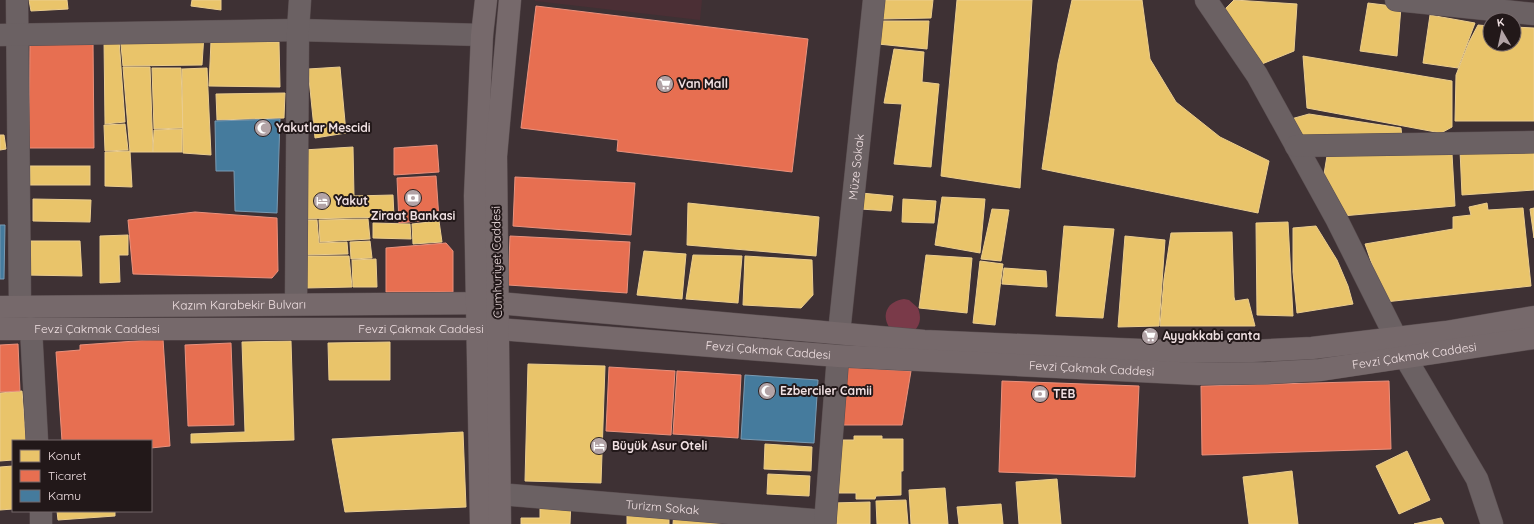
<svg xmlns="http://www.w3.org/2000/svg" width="1534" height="524" font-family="Quicksand,sans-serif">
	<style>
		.built { fill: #4b2f35 }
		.green { fill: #7a3a49 }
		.homes { fill: #e9c46a; stroke: #ebcd8e }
		.shops { fill: #e76f51; stroke: #ea917d }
		.public { fill: #457b9d; stroke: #799ab2 }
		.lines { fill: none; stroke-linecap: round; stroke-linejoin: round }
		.minor-casing { stroke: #5a4e50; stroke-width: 23 }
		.major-casing { stroke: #5a4e50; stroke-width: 23 }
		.minor { stroke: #6b6163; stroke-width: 22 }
		.major { stroke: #76696b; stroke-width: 22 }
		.labels { text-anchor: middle; stroke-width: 4; stroke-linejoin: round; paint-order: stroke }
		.poi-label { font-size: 12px; font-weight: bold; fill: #f1e1e3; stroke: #221819; text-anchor: start }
		.street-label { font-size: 12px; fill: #f1e1e3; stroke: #221819 }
	</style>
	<rect width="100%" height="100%" fill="#3e3134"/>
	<path class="built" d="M535,0H702L700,20L535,1Z"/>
	<path class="green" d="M904,299L909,300L918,308C921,317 921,323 915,330L889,327C881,314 888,301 904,299Z"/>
	<g class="homes">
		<path d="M29,0H67L68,9L31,11Z"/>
		<path d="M192,0H221V10L191,6Z"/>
		<path d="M884,0H933L931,18L882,19Z"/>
		<path d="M957,0H1032L1020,188L941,176Z"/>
		<path d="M1072,0H1142L1150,59L1176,102L1220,137L1269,161L1258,213L1042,169L1058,63Z"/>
		<path d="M1234,0L1297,4L1294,51L1257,66L1225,9Z"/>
		<path d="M1368,3L1401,7L1397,56L1360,51Z"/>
		<path d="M1430,15L1475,23L1458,68L1423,63Z"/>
		<path d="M881,21H929L927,49L878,44Z"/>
		<path d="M1478,25L1490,26V44H1514V27L1534,28V121H1455L1456,75L1469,42Z"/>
		<path d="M120,34H204L202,65L123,66Z"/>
		<path d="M104,40H119L125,122L105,124Z"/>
		<path d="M211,41L279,42L280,87L209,86Z"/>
		<path d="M894,49L924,52L922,82L939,84L931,167L894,164L902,104L884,103Z"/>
		<path d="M1303,56L1452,81V127L1441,133L1307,108Z"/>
		<path d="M123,67H150L153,152H130Z"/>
		<path d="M340,67L346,133L315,138L308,69Z"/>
		<path d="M152,68H181L183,128L154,129Z"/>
		<path d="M207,68L211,155L183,153L182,69Z"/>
		<path d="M285,93L284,118L217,120L216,94Z"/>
		<path d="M1309,114L1401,128L1402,138L1297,143L1291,119Z"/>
		<path d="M125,124L128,150L105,151L104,125Z"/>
		<path d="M182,129V152H153L154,130Z"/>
		<path d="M0,135H4L6,149L0,150Z"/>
		<path d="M1534,146V190L1462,195L1460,150Z"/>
		<path d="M353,147L354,196L393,195L394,217L303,219V150Z"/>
		<path d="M130,151L132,187L105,186V152Z"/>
		<path d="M1452,154L1455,206L1342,216L1323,180L1327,156Z"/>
		<rect x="30" y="166" width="60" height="19"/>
		<path d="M861,193L893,196L891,211L860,209Z"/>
		<path d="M942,197L985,199L980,253L935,245Z"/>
		<path d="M33,199L91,200L90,222L33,221Z"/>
		<path d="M903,199L936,201L934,223L902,222Z"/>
		<path d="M688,203L819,217L816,256L687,245Z"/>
		<path d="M1487,203L1488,210L1523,208L1531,286L1385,302L1365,244L1453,229V217L1471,215L1469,207Z"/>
		<path d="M1534,208V238L1530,209Z"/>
		<path d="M992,209L1009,210L1001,261L981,259Z"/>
		<path d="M368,219L370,239L320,242L319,220Z"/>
		<path d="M301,220H317L319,243L347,242L348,254L302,255Z"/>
		<path d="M439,221L442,242L413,244L412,224Z"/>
		<path d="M1288,222L1293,316L1257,315L1256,223Z"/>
		<path d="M373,223L410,224L411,239L373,238Z"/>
		<path d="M1064,226L1114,229L1103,318L1056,316Z"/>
		<path d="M1316,226L1337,260L1348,286L1353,304L1297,313L1293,272V228Z"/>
		<path d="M1232,232L1234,297L1235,301L1248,299L1255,326H1160L1164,279L1171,233Z"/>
		<path d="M128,235V255H119L120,282L100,283V236Z"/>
		<path d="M1125,236L1165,240L1159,326L1118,327Z"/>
		<path d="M28,241H80L82,276L25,275Z"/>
		<path d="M370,241L372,258L351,259L350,242Z"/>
		<path d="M644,251L686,254L682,299L637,295Z"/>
		<path d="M693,255L742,256L738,303L686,299Z"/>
		<path d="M926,255L972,258L967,313L919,308Z"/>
		<path d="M306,256H349L352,287L306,288Z"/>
		<path d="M745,256L812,260L813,295L801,308L743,305Z"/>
		<path d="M376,259L377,287H353L352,260Z"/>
		<path d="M980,261L1003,264L995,325L973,323Z"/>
		<path d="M1004,268L1046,271L1047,287L1002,284Z"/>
		<path d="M291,341L294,440L191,443V434L245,432L242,342Z"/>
		<path d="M390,342V380H329L328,343Z"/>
		<path d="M528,364L605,366L601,483L525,481Z"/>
		<path d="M22,391L26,441H13V460L0,461V393Z"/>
		<path d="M463,432L466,507L345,512L332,439Z"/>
		<path d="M854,436H882V439H903V471H901V495L876,496L875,499H856V493H839L838,440H854Z"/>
		<path d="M765,444L812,447L811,471L764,469Z"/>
		<path d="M1407,451L1430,500L1399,514L1376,466Z"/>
		<path d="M13,466V509L0,510V467Z"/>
		<path d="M1292,471L1298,524H1249L1243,477Z"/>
		<path d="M768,474L810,476L809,496L767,494Z"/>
		<path d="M1057,479L1061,524H1019L1016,482Z"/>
		<path d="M945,488L948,524H911L909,490Z"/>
		<path d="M540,500H571L570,524H521V518H540Z"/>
		<path d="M906,500L908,524H877L876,501Z"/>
		<path d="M870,502V524H833L832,503Z"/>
		<path d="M1001,504L1003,524H959L957,507Z"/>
		<path d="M674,510L756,524H673Z"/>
		<path d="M57,511H115V516L58,520Z"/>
		<path d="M627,514L669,517V524H627Z"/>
		<path d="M1441,518L1444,524H1414Z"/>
	</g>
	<g class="shops">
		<path d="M536,6L808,39L792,172L617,151L618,140L521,128Z"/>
		<path d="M30,41H93L94,148H29Z"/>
		<path d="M437,145L439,172L394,175V148Z"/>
		<path d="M436,176L439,219L399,223L397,178Z"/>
		<path d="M515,177L635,183L631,235L513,226Z"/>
		<path d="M195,212L277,218L278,271L272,278L133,274L128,220Z"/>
		<path d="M510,236L630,242L627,293L508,285Z"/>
		<path d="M446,243L453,251V292H386V248Z"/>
		<path d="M163,339L170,446L151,448V441H62L56,352L80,350V345Z"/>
		<path d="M231,343L234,425L188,426L185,345Z"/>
		<path d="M18,344L20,391L0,392V345Z"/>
		<path d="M609,367L675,371L671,435L606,431Z"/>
		<path d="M842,367L911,371L902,425H838Z"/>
		<path d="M677,371L741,375L738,438L673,434Z"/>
		<path d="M1002,381L1139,386L1135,477L999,472Z"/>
		<path d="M1389,381L1391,449L1202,455L1201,386Z"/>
	</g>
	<g class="public">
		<path d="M280,119L277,213L235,211L234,171H216L215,121Z"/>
		<path d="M0,225H5L4,279H0Z"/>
		<path d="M745,375L818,380L814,443L741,439Z"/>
	</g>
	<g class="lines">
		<g class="minor-casing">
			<g id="minor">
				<path d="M17,0L20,306"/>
				<path d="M1206,0L1257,75L1337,220L1396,338"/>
				<path d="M1396,0L1534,14"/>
				<path d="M0,35L298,30L482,35"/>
				<path d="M1296,146L1534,142"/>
				<path d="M296,304L298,30L300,0"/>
				<path d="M31,328L37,441"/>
				<path id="s1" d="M839,333L874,0"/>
				<path d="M1405,357L1477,479L1492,524"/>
				<path id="s2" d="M500,494L825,521"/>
				<path d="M41,511V524"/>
				<path d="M825,524L838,356"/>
			</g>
		</g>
		<g class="major-casing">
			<g id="major">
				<path id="s3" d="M0,307L498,303L924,341L1190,352L1253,351L1312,348L1446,332L1534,317"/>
				<path id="s4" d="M0,329H498L838,356L1198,374L1267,373L1320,370L1534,338"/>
				<path d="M481,524L475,196L482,35L486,0"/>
				<path d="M500,524L496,156L510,0"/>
			</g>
		</g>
		<use href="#minor" class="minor"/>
		<use href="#major" class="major"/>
	</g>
	<defs>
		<g id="supermarket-disc" transform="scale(0.9)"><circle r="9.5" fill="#b2a3a6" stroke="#221819"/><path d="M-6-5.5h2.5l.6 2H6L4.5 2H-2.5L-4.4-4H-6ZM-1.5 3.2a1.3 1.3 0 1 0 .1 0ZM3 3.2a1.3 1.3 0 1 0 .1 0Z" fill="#fff"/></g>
		<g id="mosque-disc" transform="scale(0.9)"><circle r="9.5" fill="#b2a3a6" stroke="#221819"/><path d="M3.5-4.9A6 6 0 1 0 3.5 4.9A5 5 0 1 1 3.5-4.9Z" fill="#fff"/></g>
		<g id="bank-disc" transform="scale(0.9)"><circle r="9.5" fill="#b2a3a6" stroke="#221819"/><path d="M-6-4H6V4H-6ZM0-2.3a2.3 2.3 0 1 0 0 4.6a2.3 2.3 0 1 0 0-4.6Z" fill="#fff"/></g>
		<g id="hotel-disc" transform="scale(0.9)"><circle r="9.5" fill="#b2a3a6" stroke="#221819"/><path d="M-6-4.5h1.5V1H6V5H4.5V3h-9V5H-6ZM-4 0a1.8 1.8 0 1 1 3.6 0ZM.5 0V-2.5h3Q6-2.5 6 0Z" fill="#fff"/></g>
	</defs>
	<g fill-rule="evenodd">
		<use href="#supermarket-disc" x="665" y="84"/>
		<use href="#mosque-disc" x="263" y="128"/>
		<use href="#bank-disc" x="413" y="198"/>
		<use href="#hotel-disc" x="322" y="201"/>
		<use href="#supermarket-disc" x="1150" y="336"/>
		<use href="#mosque-disc" x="767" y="391"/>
		<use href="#bank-disc" x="1040" y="394"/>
		<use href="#hotel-disc" x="599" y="446"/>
	</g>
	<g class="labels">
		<g class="poi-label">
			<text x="678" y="88">Van Mall</text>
			<text x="276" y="132">Yakutlar Mescidi</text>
			<text x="335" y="205">Yakut</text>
			<text x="413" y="220" text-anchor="middle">Ziraat Bankasi</text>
			<text x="1163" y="340">Ayyakkabi çanta</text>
			<text x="780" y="395">Ezberciler Camii</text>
			<text x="1053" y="398">TEB</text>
			<text x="612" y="450">Büyük Asur Oteli</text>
		</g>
		<g class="street-label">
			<text dy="4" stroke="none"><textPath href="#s1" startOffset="167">Müze Sokak</textPath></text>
			<text transform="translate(497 262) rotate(-91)" y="4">Cumhuriyet Caddesi</text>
			<text dy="4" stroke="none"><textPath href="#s3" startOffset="239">Kazım Karabekir Bulvarı</textPath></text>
			<text dy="4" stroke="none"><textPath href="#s4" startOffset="97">Fevzi Çakmak Caddesi</textPath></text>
			<text dy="4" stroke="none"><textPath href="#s4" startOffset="421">Fevzi Çakmak Caddesi</textPath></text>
			<text dy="4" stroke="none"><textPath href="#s4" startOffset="769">Fevzi Çakmak Caddesi</textPath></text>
			<text dy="4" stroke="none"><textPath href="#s4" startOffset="1417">Fevzi Çakmak Caddesi</textPath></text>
			<text dy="4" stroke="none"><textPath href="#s4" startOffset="1093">Fevzi Çakmak Caddesi</textPath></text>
			<text dy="4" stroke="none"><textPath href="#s2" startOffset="163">Turizm Sokak</textPath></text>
		</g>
	</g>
	<rect x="12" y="440" width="140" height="72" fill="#221819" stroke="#75686a"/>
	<rect x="20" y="450" width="20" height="12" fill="#e9c46a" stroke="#75686a"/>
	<text x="48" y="460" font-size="12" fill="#f1e1e3">Konut</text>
	<rect x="20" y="470" width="20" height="12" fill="#e76f51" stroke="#75686a"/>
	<text x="48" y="480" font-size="12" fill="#f1e1e3">Ticaret</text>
	<rect x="20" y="490" width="20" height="12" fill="#457b9d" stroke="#75686a"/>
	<text x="48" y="500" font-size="12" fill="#f1e1e3">Kamu</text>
	<g transform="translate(1502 32) rotate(351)"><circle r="19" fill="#221819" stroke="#75686a"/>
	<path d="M0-3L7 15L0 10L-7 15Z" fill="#b2a3a6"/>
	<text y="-6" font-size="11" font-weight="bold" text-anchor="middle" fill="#f1e1e3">K</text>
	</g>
</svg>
